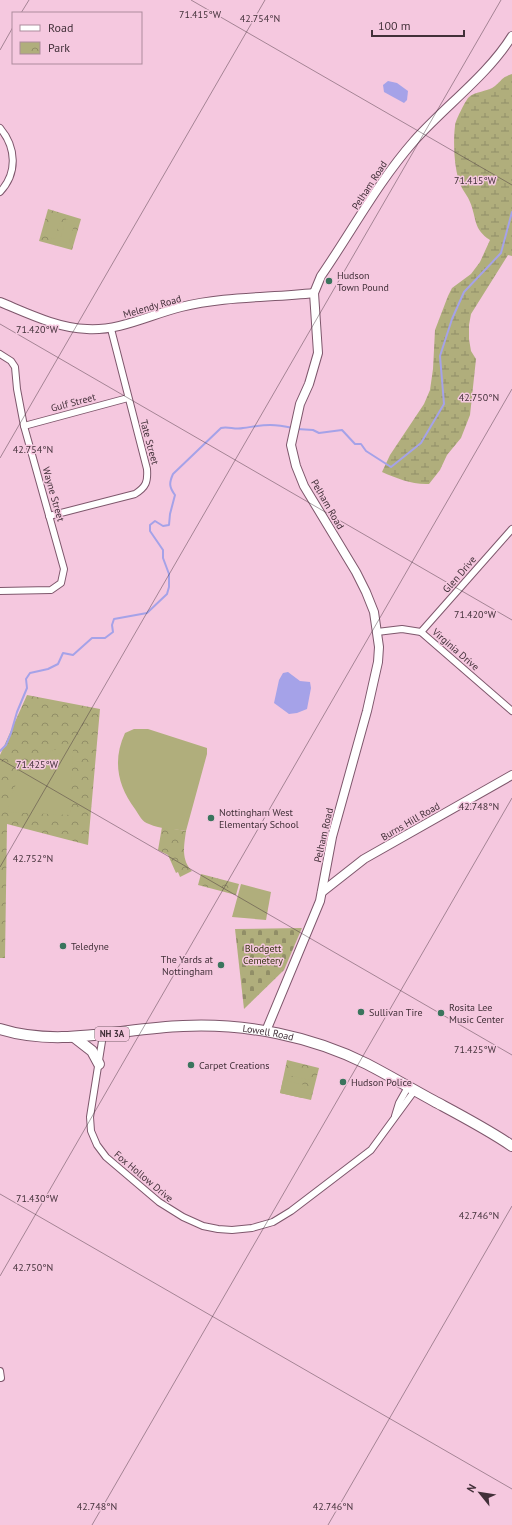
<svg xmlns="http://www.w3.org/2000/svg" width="512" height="1525" font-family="'PT Sans',sans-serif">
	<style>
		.wetland { fill: url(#wetland-marsh) }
		.cemetery { fill: url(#cemetery-stones) }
		.park { fill: url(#park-crowns) }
		.pitch { fill: #b0ae7c }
		.water { fill: #a5a2e8 }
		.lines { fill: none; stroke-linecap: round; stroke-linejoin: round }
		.stream { stroke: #a5a2e8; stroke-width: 2 }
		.minor-casing { stroke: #7e576c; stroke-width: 8 }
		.tertiary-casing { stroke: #7e576c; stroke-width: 10 }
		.primary-casing { stroke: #7e576c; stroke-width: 12 }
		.minor { stroke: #fff; stroke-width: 6 }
		.tertiary { stroke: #fff; stroke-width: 8 }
		.primary { stroke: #fff; stroke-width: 10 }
		.ticks { fill: none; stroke: #423039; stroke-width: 1; stroke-opacity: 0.45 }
		.poi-dot { fill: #3a745d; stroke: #f5c8df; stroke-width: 1.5 }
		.labels { text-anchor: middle; stroke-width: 3; stroke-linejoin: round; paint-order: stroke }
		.shield { fill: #f5c8df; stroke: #785e6b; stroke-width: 1 }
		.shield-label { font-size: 9px; font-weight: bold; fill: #423039 }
		.street-label { font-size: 10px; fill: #423039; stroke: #f5c8df }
		.poi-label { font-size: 10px; fill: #423039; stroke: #f5c8df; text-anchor: start }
		.park-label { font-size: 10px; fill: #383614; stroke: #f5c8df }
		.ticks-label { font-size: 10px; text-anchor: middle; fill: #423039; stroke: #f5c8df; stroke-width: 3; stroke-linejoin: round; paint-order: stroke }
	</style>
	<defs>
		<pattern id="wetland-marsh" width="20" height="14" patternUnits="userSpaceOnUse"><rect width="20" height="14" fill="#b0ae7c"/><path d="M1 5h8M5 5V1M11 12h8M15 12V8" fill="none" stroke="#918e67"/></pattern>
		<pattern id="cemetery-stones" width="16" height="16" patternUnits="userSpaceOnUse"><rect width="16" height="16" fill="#b0ae7c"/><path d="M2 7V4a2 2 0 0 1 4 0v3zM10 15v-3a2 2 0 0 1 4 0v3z" fill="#918e67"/></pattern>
		<pattern id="park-crowns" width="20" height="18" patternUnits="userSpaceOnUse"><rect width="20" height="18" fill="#b0ae7c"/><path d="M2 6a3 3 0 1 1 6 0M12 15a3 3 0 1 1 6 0" fill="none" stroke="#918e67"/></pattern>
	</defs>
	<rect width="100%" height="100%" fill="#f5c8df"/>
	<path class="wetland" d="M512,74V256L508,255L471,314L469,325V339L471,351L476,359L470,415L461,438L447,455L440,470L429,484C413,485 396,478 382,472L390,455L424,404L430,390L433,369L435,330L448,296L452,288L471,274L480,262L490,240C473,229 477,219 470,202C468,196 463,191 461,186C454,171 453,142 455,126C455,121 465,102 468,98C474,91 488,92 495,86C504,79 499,79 512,74Z"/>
	<path class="cemetery" d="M302,928L284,970L244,1009L235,929Z"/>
	<g class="park">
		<path d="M48,209L81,219L72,250L39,241Z"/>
		<path d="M27,695L100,709L88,845L7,824L5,958H0V755Z"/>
		<path d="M162,827L186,831C184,846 181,860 192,871L180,877L178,872L176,873L168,855L158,850Z"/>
		<path d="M201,874L239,884L236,895L198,885Z"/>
		<path d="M287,1060L319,1068L311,1100L280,1093Z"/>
	</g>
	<g class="pitch">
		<path d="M51,215L61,217L55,239L45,236Z"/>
		<path d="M66,219L75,222L69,243L60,240Z"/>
		<path d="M134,729H148L207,748V754L186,831C175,829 160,829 149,824C142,822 139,815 135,809C118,786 112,761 125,733Z"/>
		<path d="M53,750H73L70,815L8,812C11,785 27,759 53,750Z"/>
		<path d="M241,884L271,892L266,920L232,917Z"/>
		<path d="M291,1065L312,1070L310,1080L288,1075Z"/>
		<path d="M283,1080L305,1085L302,1098L280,1093Z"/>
	</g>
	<g class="water">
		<path d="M388,81L397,83L408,91L407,100L404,103L384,92L383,85Z"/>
		<path d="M288,672L300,681L310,682L311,688L307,709L297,713L289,714L274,703L279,680L283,673Z"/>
	</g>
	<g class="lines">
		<g class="stream">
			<path d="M297,429L313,430L319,433L342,430L355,444H361L366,451L391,467L421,443L444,404L440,356L452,319L464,292L501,253L512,212"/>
			<path d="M0,751L6,745L11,733L17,712L27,688L26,679L30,673L48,669L58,664L63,653L73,655L92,638H105L113,632L112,625L114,619L147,613L167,594L169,587V574L163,558V550L150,531V525L155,521L163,526L169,525L170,514L175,495C169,487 169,483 173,474L221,428C228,426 235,430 243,428C265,425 270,423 293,428"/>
		</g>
		<g class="minor-casing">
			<g id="minor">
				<path d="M0,128C16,147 18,173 0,192"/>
				<path d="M0,354L11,361L15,367L17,389L24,426L64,569L61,583L51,590L0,591"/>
				<path d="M24,426L128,398"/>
				<path d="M49,516L135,494C146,487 148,482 147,469L111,329"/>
				<path d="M377,632L402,629L421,632L512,711"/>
				<path d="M421,632L512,529"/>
				<path d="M103,1035L90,1117L91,1131L97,1145L106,1157L159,1202L183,1217L203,1226L218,1229L232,1230L252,1228L273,1222L291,1211L371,1150L415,1090"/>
				<path d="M395,1116L399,1103L408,1087"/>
				<path d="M0,1371L1,1378"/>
			</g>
		</g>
		<g class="tertiary-casing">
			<g id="tertiary">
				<path d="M0,302C27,313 57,328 87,329C120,331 149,315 181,307C224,296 270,298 314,293"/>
				<path d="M322,892L364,859L512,775"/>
				<path d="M266,1031L320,901L332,837L367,711L378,662L379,647L374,612L366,592L356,572L304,486L296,466L291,445L300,404L309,384L318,353L314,293L321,276C352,231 378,182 414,141C446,105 487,76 512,36"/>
			</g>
		</g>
		<g class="primary-casing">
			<g id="primary">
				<path id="s1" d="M0,1029C60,1048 122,1028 183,1026C246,1023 311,1036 367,1064C390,1076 412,1089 434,1101C460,1115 487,1129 512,1146"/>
				<path d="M74,1037L92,1051L99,1064"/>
			</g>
		</g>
		<use href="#minor" class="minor"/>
		<use href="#tertiary" class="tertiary"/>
		<use href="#primary" class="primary"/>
	</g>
	<path class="ticks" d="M191,0L512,185M21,13L29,0M0,50L13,27M0,324L512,620M0,458L265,0M0,759L512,1055M0,867L501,0M0,1194L512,1489M0,1276L512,389M92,1525L512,798M328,1525L512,1206"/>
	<g class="poi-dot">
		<circle cx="329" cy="281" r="4"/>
		<circle cx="211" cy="818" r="4"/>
		<circle cx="63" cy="946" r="4"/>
		<circle cx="221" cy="965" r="4"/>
		<circle cx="361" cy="1012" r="4"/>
		<circle cx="441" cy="1013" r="4"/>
		<circle cx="191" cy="1065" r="4"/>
		<circle cx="343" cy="1082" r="4"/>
	</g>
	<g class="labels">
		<rect class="shield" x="95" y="1027" width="34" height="14" rx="3"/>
		<g class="shield-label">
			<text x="112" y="1037">NH 3A</text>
		</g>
		<g class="street-label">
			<text transform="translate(369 185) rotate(-57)" y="4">Pelham Road</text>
			<text transform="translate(152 306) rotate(-16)" y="4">Melendy Road</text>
			<text transform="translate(73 402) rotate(-15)" y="4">Gulf Street</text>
			<text transform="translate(150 442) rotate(75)" y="4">Tate Street</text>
			<text transform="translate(54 494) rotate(74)" y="4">Wayne Street</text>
			<text transform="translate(328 504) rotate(60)" y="4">Pelham Road</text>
			<text transform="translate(459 574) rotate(-49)" y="4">Glen Drive</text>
			<text transform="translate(456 649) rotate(41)" y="4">Virginia Drive</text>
			<text transform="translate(410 821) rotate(-30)" y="4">Burns Hill Road</text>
			<text transform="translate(323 835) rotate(-77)" y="4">Pelham Road</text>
			<text dy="4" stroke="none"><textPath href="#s1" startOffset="270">Lowell Road</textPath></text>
			<text transform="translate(144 1176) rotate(40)" y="4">Fox Hollow Drive</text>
		</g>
		<g class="poi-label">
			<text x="337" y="279">Hudson<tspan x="337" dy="12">Town Pound</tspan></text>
			<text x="219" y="816">Nottingham West<tspan x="219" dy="12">Elementary School</tspan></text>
			<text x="71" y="950">Teledyne</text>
			<text x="213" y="963" text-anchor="end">The Yards at<tspan x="213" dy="12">Nottingham</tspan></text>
			<text x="449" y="1011">Rosita Lee<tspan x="449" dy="12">Music Center</tspan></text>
			<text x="369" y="1016">Sullivan Tire</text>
			<text x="199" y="1069">Carpet Creations</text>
			<text x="351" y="1086">Hudson Police</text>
		</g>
		<g class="park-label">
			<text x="263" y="952">Blodgett<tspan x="263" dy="12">Cemetery</tspan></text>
		</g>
	</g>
	<g class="ticks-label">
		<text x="200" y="18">71.415°W</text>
		<text x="260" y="22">42.754°N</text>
		<text x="475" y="184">71.415°W</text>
		<text x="37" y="333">71.420°W</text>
		<text x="479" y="401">42.750°N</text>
		<text x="33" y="453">42.754°N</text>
		<text x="475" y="618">71.420°W</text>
		<text x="37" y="768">71.425°W</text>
		<text x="479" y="810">42.748°N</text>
		<text x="33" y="862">42.752°N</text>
		<text x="475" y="1053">71.425°W</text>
		<text x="37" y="1202">71.430°W</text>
		<text x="479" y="1219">42.746°N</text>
		<text x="33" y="1271">42.750°N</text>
		<text x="97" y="1510">42.748°N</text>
		<text x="333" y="1510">42.746°N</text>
	</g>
	<rect x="12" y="12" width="130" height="52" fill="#f5c8df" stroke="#ad8b9d"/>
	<rect x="20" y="25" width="20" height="6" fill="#ffffff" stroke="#ad8b9d"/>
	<text x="48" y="32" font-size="12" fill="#423039">Road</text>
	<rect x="20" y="42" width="20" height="12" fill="url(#park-crowns)" stroke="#ad8b9d"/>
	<text x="48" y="52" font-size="12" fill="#423039">Park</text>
	<g transform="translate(480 1493) rotate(300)" stroke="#f5c8df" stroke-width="3" paint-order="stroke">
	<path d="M0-3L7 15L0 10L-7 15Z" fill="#423039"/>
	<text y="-6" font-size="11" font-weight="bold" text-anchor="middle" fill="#423039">N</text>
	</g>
	<path d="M372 30v6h92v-6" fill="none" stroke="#423039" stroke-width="2"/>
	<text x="378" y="30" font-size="12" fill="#423039" stroke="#f5c8df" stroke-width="3" paint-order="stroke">100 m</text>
</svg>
